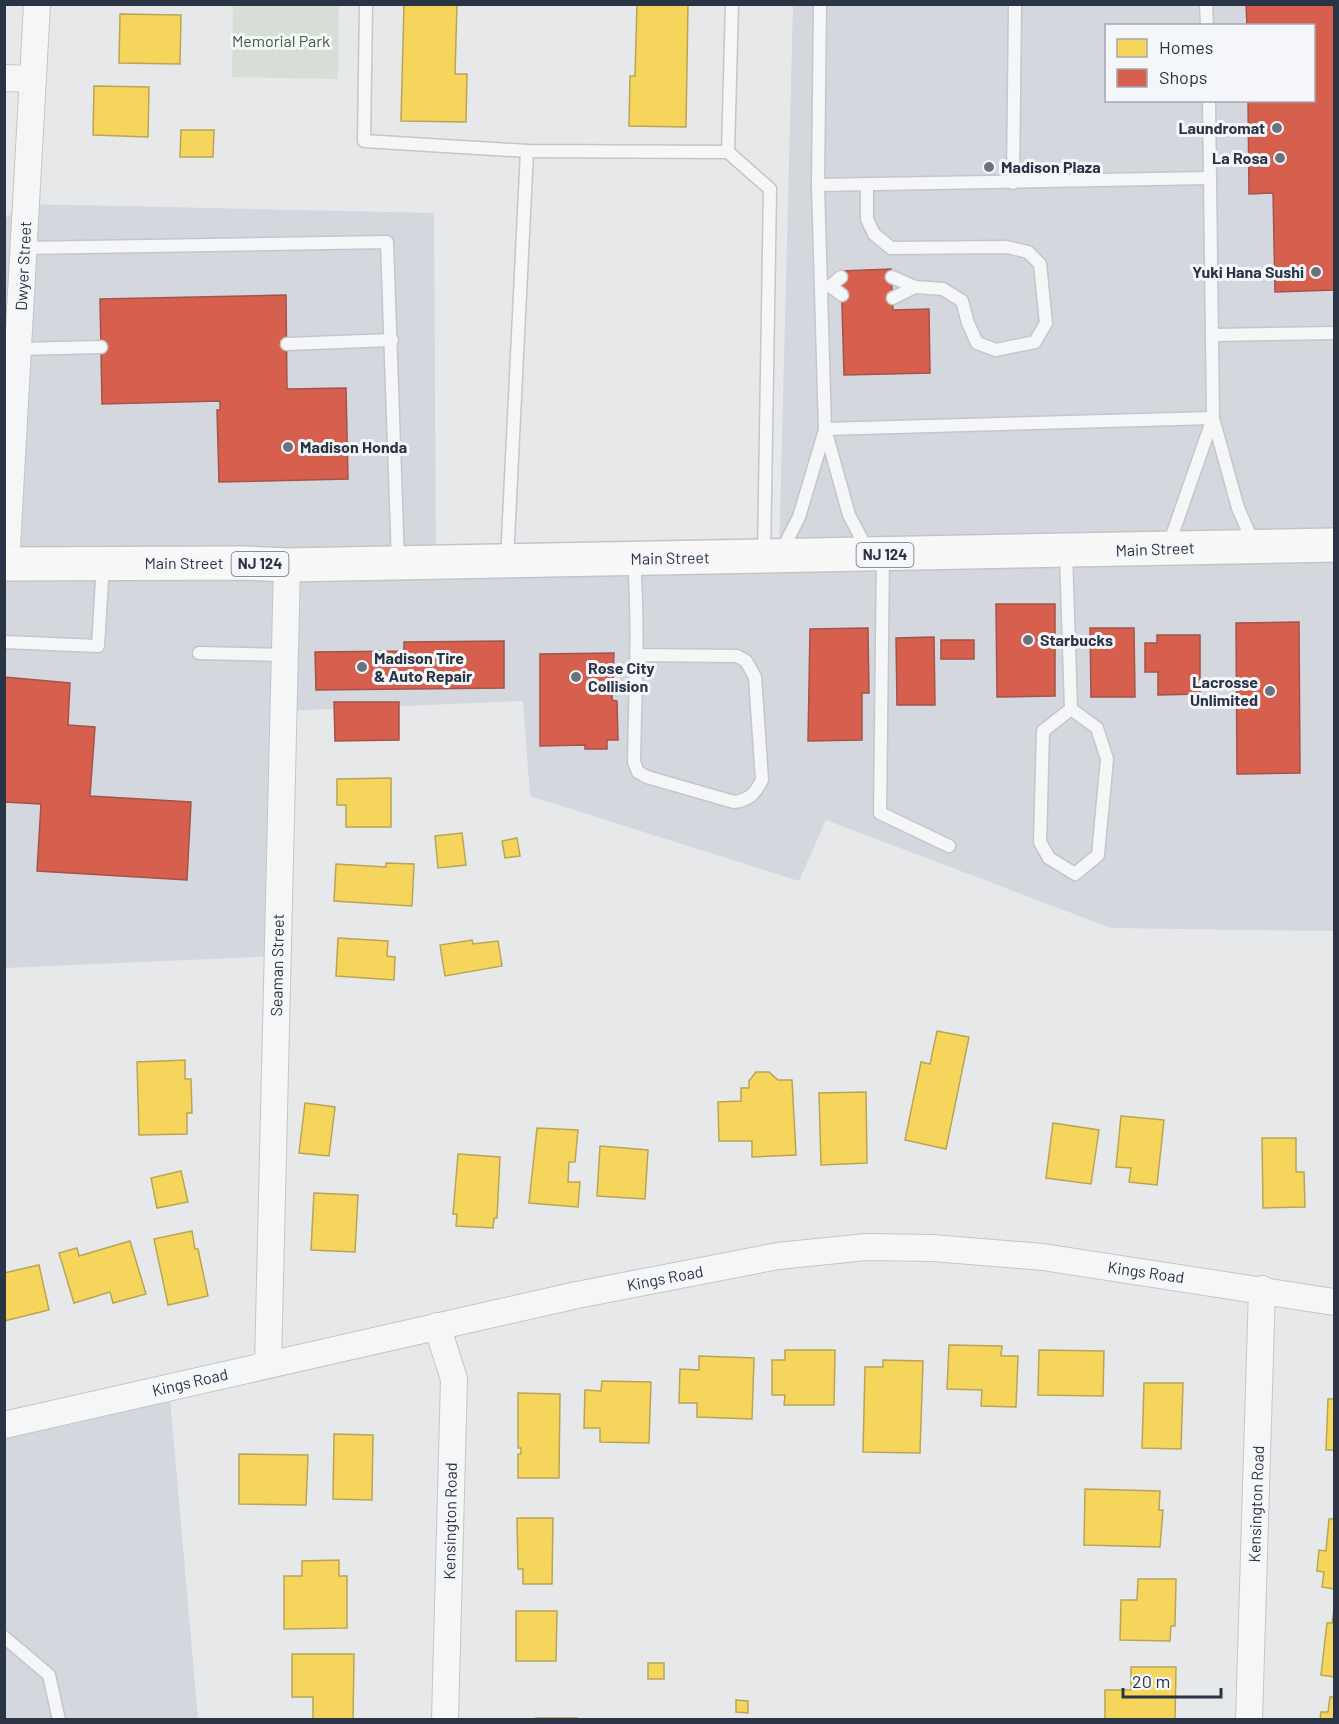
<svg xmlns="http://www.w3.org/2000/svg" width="1339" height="1724" font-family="Barlow,sans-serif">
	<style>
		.built { fill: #d4d7dd; fill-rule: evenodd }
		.green { fill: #d6ded6 }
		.homes { fill: #f6d55c; stroke: #b9a555; stroke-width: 1.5 }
		.shops { fill: #d6604d; stroke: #a3534b; stroke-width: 1.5 }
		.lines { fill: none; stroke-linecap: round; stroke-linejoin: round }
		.lane-casing { stroke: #c4c6c8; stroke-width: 15 }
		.street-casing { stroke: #c4c6c8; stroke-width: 28 }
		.primary-casing { stroke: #c2c5c8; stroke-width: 36 }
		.lane { stroke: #f5f6f7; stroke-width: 12 }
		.street { stroke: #f5f6f7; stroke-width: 26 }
		.primary { stroke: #f8f8f8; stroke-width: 33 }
		.poi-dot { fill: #6c737f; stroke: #f4f6f9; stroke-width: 2 }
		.labels { text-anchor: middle; stroke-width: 6; stroke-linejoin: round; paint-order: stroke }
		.shield { fill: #f4f6f9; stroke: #676e7b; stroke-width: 1.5 }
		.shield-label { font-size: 15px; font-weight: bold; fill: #2b3445 }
		.park-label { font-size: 16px; fill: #3f6138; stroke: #f4f6f9 }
		.poi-label { font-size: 16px; font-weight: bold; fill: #2b3445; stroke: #f4f6f9; text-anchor: start }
		.street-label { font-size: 16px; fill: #2b3445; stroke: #f4f6f9 }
	</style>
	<rect width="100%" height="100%" fill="#e6e8ea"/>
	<g class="built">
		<path d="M793,5H1334V931L1111,928L826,820L799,881L530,796L523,701L283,711L277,956L5,968L4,219L26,204L434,213L436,561L779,556ZM1106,26H1314V100H1106Z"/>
		<path d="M169,1387L198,1719H5L4,1421Z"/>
	</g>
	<path class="green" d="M233,5H339L338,79L232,77Z"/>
	<g class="homes">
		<path d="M404,4H457L455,74H467L466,122L401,121Z"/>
		<path d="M637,4H688L686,127L629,126L630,76H635Z"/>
		<path d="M120,14L181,15L180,64L119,63Z"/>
		<path d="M94,86L149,87L148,137L93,135Z"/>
		<path d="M181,130H214L213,157H180Z"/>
		<path d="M391,778V827H346V805H337V779Z"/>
		<path d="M462,833L466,865L438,868L435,836Z"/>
		<path d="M517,838L520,856L505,858L502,841Z"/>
		<path d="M386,863L414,864L412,906L334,901L336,864L386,867Z"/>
		<path d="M338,938L388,941L387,956L395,957L394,980L336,976Z"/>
		<path d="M472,940L473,944L498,941L502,966L445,976L440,945Z"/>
		<path d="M937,1031L969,1037L946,1149L905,1140L921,1062L930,1064Z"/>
		<path d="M185,1060V1079H191L192,1113H187V1134L139,1135L137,1062Z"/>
		<path d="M756,1072H769L778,1080H792L796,1155L752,1157V1141H719L718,1102L741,1101V1088H749V1081Z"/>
		<path d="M866,1092L867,1163L821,1165L819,1093Z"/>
		<path d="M305,1103L335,1107L329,1156L299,1153Z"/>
		<path d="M1121,1116L1164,1120L1157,1185L1129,1182L1131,1168L1116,1167Z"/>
		<path d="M1053,1123L1099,1130L1091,1184L1046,1178Z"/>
		<path d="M537,1128L578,1130L575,1162H569L568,1182H580L578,1207L529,1203Z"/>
		<path d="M1262,1138H1296V1172H1304L1305,1207L1263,1208Z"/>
		<path d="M600,1146L648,1150L645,1199L597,1196Z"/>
		<path d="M458,1154L500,1157L497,1218H494L493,1228L456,1226L457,1214H453Z"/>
		<path d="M181,1171L188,1202L157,1208L151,1178Z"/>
		<path d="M314,1193L358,1195L355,1252L311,1250Z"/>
		<path d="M192,1231L195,1249H198L208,1296L168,1305L154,1239Z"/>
		<path d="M130,1241L146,1294L113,1303L110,1292L74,1303L59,1253L77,1248L79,1256Z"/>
		<path d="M39,1265L49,1310L4,1321V1273Z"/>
		<path d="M949,1345L1002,1346L1001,1356H1018L1016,1407L981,1406L982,1390L947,1389Z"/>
		<path d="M785,1350H835L834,1405H784L785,1395H772V1360H785Z"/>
		<path d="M1039,1350L1104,1351L1103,1396L1038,1395Z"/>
		<path d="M699,1356L754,1358L752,1419L697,1417V1403H679L680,1369L699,1370Z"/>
		<path d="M883,1360L923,1361L920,1453L863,1452L865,1367H883Z"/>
		<path d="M602,1381L651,1382L649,1443L600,1442V1428H584L585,1390L601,1391Z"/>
		<path d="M1144,1383H1183L1181,1449L1142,1448Z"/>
		<path d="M518,1393L560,1394L559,1478H518V1454H521V1448H518Z"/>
		<path d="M1328,1399H1334V1450H1326Z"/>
		<path d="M334,1434L373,1435L372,1500L333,1499Z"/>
		<path d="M239,1454L308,1455L306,1505L239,1504Z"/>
		<path d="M1085,1489L1160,1491L1159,1510H1163L1160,1547L1084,1545Z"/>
		<path d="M517,1518H553L552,1584H523V1569H518Z"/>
		<path d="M1329,1519H1334V1589L1322,1587L1324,1572L1317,1571L1319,1550L1326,1551Z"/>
		<path d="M339,1560V1576H347V1628L284,1629V1576H302V1561Z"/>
		<path d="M1138,1579H1176L1175,1626H1171L1170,1641L1120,1640L1121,1600H1137Z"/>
		<path d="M1334,1609V1677L1321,1675L1327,1623H1332Z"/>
		<path d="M516,1611H557L556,1661H516Z"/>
		<path d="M292,1654H354L353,1720H313V1697H292Z"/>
		<rect x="648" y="1663" width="16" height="16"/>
		<path d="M1131,1667H1176L1175,1720H1105V1690H1131Z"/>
		<path d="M1330,1697H1334V1720H1320L1321,1712H1328Z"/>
		<path d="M736,1700L748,1701V1713L736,1712Z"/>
		<rect x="536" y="1718" width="41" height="2"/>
	</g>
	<g class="shops">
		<path d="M1246,4H1334V290L1275,292L1273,193L1249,194L1248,100H1314V26H1247Z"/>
		<path d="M891,269L893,310L929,309L930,373L844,375L841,271Z"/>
		<path d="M286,295L287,389L346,388L348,479L219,482L217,410H220V401L102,404L100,299Z"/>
		<path d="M996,604H1055V696L997,697Z"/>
		<path d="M1299,622L1300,773L1237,774L1236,623Z"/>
		<path d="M868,628L869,693H862V740L808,741L810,629Z"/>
		<path d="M1090,628H1134L1135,697H1091Z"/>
		<path d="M1157,635H1200V694L1158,695V672H1145V643H1157Z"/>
		<path d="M934,637L935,705H897L896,638Z"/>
		<rect x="941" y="640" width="33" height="19"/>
		<path d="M504,641V688L316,690L315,652L404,651V642Z"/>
		<path d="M614,653L612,700L617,701L618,740H607V749H585V745L540,746V654Z"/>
		<path d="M4,677L70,683L68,725L95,727L90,796L191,802L187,880L37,871L41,804L4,802Z"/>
		<path d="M334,702H399V740L335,741Z"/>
	</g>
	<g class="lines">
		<g class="lane-casing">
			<g id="lane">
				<path d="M366,4L364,141L527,151L728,152L770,189L764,556"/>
				<path d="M820,4L818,185L825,429L849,515L868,551"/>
				<path d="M1206,4L1207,26"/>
				<path d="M728,152L732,4"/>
				<path d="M1013,183L1015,4"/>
				<path d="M818,185L1210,178"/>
				<path d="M867,185V219L874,234L891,248L1007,247L1028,252L1040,264L1046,323L1035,342L996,350L977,343L968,323L962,301L943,289L915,287L892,277"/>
				<path d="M23,248L387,242L398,561"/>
				<path d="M830,286L842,295"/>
				<path d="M822,287L830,286L841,277"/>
				<path d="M893,298L915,287"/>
				<path d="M1213,335L1334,333"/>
				<path d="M287,344L392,340"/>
				<path d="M18,349L101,347"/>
				<path d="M1213,418L1238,508L1254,544"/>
				<path d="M825,429L1213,418L1209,100"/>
				<path d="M1168,547L1213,418"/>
				<path d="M781,552L799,517L825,430"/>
				<path d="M1066,553L1071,709L1043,731L1040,842L1049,858L1075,874L1098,855L1107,759L1097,728L1071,709"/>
				<path d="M883,555L880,813L949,846"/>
				<path d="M507,560L527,151"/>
				<path d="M634,560C639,627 635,695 634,762L638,772L647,777L734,802C749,800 755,794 762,780L755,677L746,661L737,656L636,655"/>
				<path d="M4,642L98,646L103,564"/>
				<path d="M199,653L284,655"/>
				<path d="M4,1637L49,1675L59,1720"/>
			</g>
		</g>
		<g class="street-casing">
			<g id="street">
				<path d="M4,78L33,79"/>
				<path d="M6,564L37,4"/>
				<path d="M437,1326L454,1379L445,1720"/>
				<path d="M268,1364L287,565"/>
				<path d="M4,1425L577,1295L778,1256L866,1247L933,1248L1043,1257L1334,1302"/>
				<path d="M1249,1720L1262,1289"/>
			</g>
		</g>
		<g class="primary-casing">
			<path id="primary" d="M4,564L244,563L287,565L1334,545"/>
		</g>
		<use href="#lane" class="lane"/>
		<use href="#street" class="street"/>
		<use href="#primary" class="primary"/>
	</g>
	<g class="poi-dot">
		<circle cx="1277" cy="128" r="6"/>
		<circle cx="1280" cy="158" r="6"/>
		<circle cx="989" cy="167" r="6"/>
		<circle cx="1316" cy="272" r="6"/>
		<circle cx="288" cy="447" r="6"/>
		<circle cx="1028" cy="640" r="6"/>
		<circle cx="362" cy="667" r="6"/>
		<circle cx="576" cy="677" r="6"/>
		<circle cx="1270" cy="691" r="6"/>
	</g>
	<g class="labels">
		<g class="shield">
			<rect x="856.5" y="543" width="57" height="24" rx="4.5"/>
			<rect x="231.5" y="552" width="57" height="24" rx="4.5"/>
		</g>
		<g class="shield-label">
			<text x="885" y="560">NJ 124</text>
			<text x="260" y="569">NJ 124</text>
		</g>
		<g class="park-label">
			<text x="281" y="47">Memorial Park</text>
		</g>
		<g class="poi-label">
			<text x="1265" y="134" text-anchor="end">Laundromat</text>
			<text x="1268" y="164" text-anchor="end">La Rosa</text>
			<text x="1001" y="173">Madison Plaza</text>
			<text x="1304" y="278" text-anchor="end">Yuki Hana Sushi</text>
			<text x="300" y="453">Madison Honda</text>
			<text x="1040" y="646">Starbucks</text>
			<text x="374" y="664">Madison Tire<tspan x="374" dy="18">&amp; Auto Repair</tspan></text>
			<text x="588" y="674">Rose City<tspan x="588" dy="18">Collision</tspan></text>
			<text x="1258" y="688" text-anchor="end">Lacrosse<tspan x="1258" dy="18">Unlimited</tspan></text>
		</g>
		<g class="street-label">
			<text transform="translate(23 266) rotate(-87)" y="6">Dwyer Street</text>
			<text transform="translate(1155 549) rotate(-2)" y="6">Main Street</text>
			<text transform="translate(670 558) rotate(-1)" y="6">Main Street</text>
			<text x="184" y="569">Main Street</text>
			<text transform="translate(277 965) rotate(-89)" y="6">Seaman Street</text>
			<text transform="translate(1146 1272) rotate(8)" y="6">Kings Road</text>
			<text transform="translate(665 1278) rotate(-11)" y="6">Kings Road</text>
			<text transform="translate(190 1382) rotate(-13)" y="6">Kings Road</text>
			<text transform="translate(1256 1504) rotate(-88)" y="6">Kensington Road</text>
			<text transform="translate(450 1521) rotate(-89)" y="6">Kensington Road</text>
		</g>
	</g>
	<rect width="1339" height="1724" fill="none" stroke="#2b3445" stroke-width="12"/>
	<rect x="1105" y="24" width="210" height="78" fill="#f4f6f9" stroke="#a4a8b1" stroke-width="1.5"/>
	<rect x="1117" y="39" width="30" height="18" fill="#f6d55c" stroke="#a4a8b1" stroke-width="1.5"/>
	<text x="1159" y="54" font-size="18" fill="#2b3445">Homes</text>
	<rect x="1117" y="69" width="30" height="18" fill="#d6604d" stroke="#a4a8b1" stroke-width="1.5"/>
	<text x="1159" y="84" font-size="18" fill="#2b3445">Shops</text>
	<path d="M1123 1688v9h98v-9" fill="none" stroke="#2b3445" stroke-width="3"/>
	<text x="1132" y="1688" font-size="18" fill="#2b3445" stroke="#f4f6f9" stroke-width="4.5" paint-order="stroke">20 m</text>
</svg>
